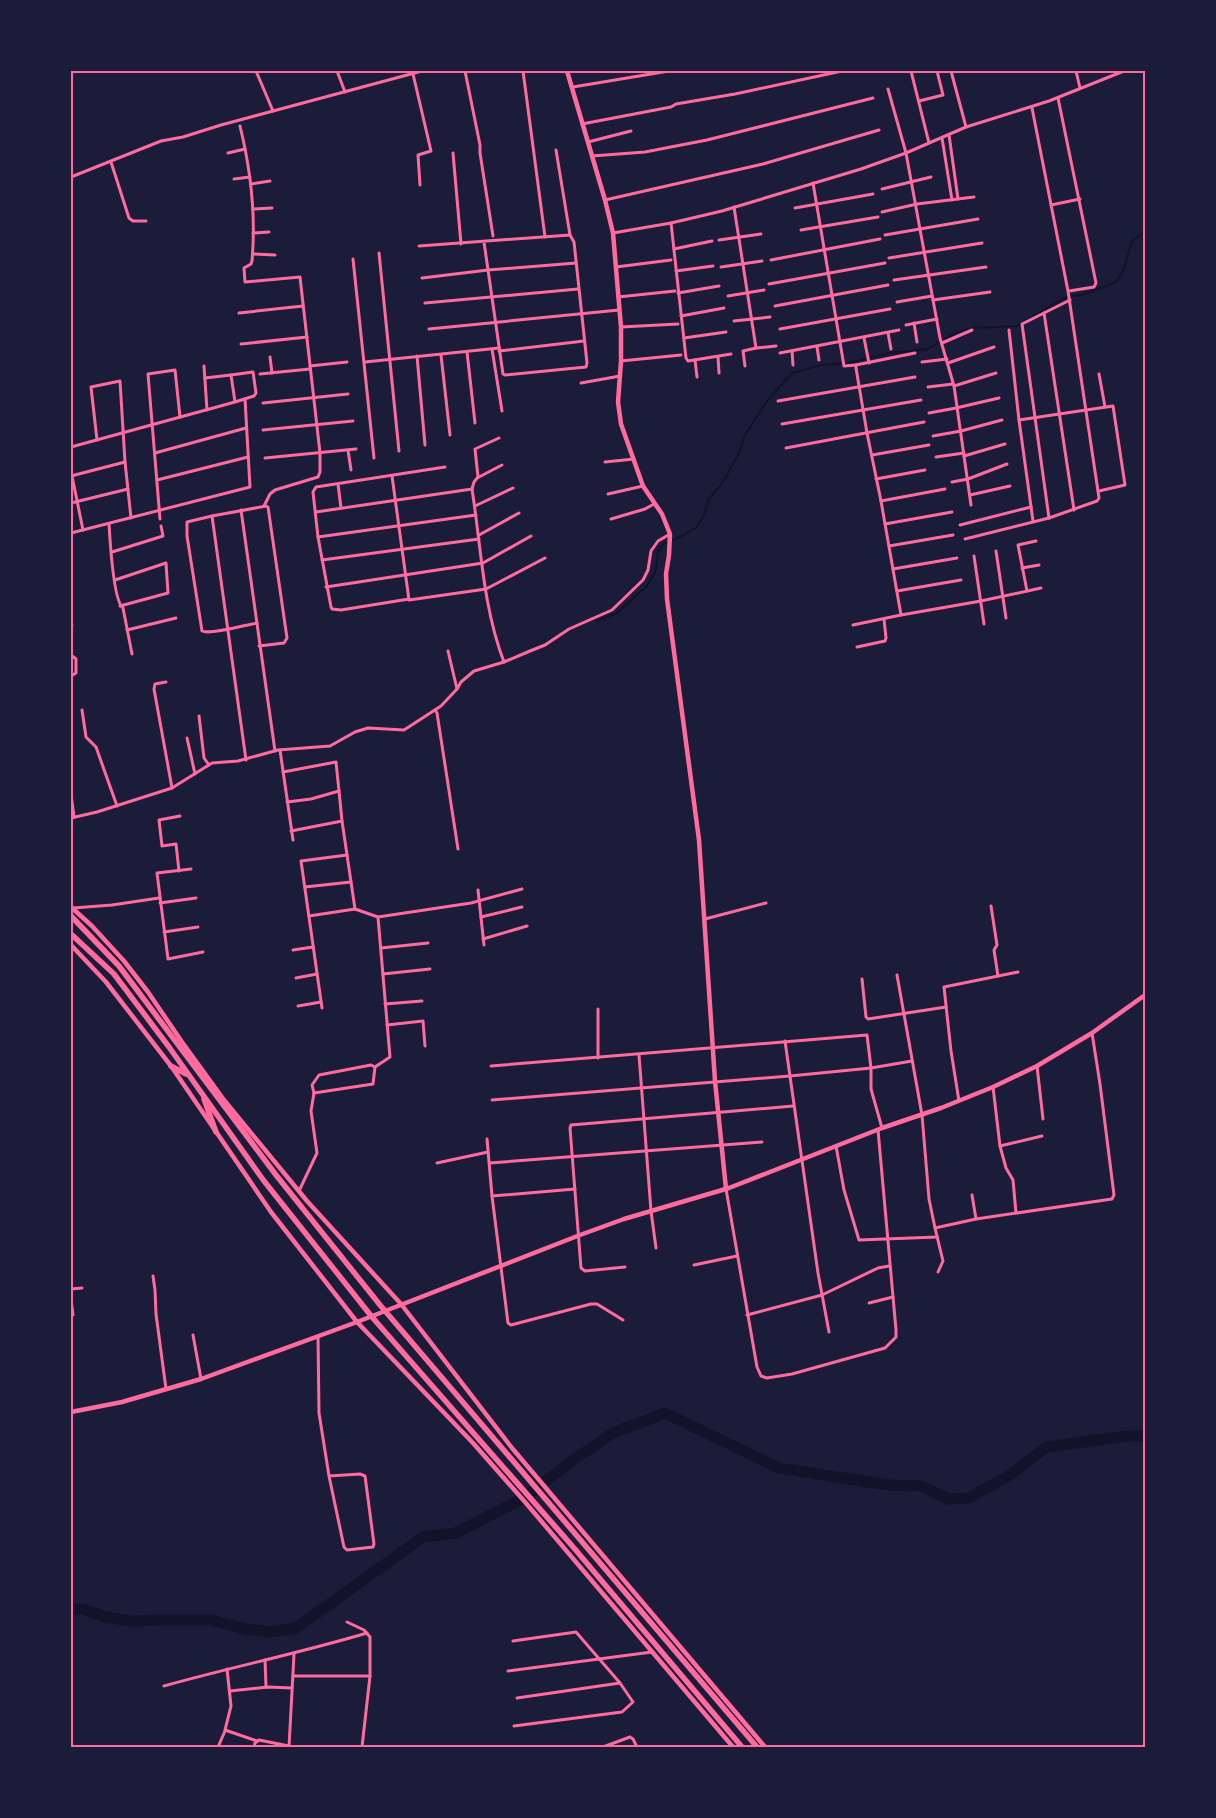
<svg xmlns="http://www.w3.org/2000/svg" width="1216" height="1818" font-family="Quicksand,sans-serif">
	<style>
		.lines { fill: none; stroke-linecap: round; stroke-linejoin: round }
		.stream { stroke: #12122b; stroke-width: 2 }
		.river { stroke: #12122b; stroke-width: 11 }
		.minor { stroke: #ff6b9d; stroke-width: 3 }
		.tertiary { stroke: #ff6b9d; stroke-width: 4.5 }
		.trunk { stroke: #ff6b9d; stroke-width: 5.5 }
		.neatline { fill: none; stroke: #ff6b9d; stroke-width: 2 }
	</style>
	<rect width="100%" height="100%" fill="#1b1b3a"/>
	<g class="lines">
		<g class="stream">
			<path d="M1025,321L1066,297L1082,295L1116,282L1123,271L1132,241L1145,232"/>
			<path d="M597,621L617,613L647,586L656,570L658,551L664,544L682,536L697,527L704,515L709,499L723,482L738,455L745,435L767,401L792,373L821,365L848,363L890,353L927,349L954,334L972,328L1017,326L1021,323"/>
		</g>
		<path class="river" d="M71,1609H83L105,1617L133,1621L161,1620H211L245,1629L270,1632L296,1628L423,1537L456,1533L526,1497L572,1461L613,1433L665,1413L779,1468L888,1485L921,1486L948,1499L969,1498L1010,1475L1046,1447L1128,1436H1145"/>
		<g class="minor">
			<path d="M256,71L273,111"/>
			<path d="M337,71L345,92"/>
			<path d="M465,71L480,145V153L493,236"/>
			<path d="M523,71L545,237"/>
			<path d="M911,71L929,143"/>
			<path d="M951,71L966,127"/>
			<path d="M1076,71L1080,88"/>
			<path d="M413,74L431,151L418,155L420,185"/>
			<path d="M573,87L669,71"/>
			<path d="M888,89L906,153L940,338L954,386L971,505"/>
			<path d="M1058,98L1096,283L1094,287L1069,291"/>
			<path d="M919,101L943,95L937,71"/>
			<path d="M582,124L671,107L676,104L735,94L842,71"/>
			<path d="M240,126C251,171 256,216 252,261L251,264L244,268L245,282L300,277L320,453V472L318,477L275,490L270,494L264,506"/>
			<path d="M949,135L958,199"/>
			<path d="M942,138L952,200"/>
			<path d="M588,142L631,131"/>
			<path d="M556,150L570,235"/>
			<path d="M228,153L245,149"/>
			<path d="M453,153L461,244"/>
			<path d="M592,156L645,152L707,140L873,98"/>
			<path d="M111,162L129,218L133,221H146"/>
			<path d="M71,177L161,141L183,137L221,125L422,71"/>
			<path d="M234,179L250,177"/>
			<path d="M813,183L844,366L856,365V368L867,433L881,501L901,615L981,601L1041,588"/>
			<path d="M251,184L270,181"/>
			<path d="M882,189L931,177"/>
			<path d="M605,200L763,164L879,130"/>
			<path d="M1051,205L1080,199"/>
			<path d="M734,207L756,348L776,346"/>
			<path d="M795,208L873,194"/>
			<path d="M253,209L272,208"/>
			<path d="M882,212L917,204L974,197"/>
			<path d="M671,223L686,358L688,361L731,354"/>
			<path d="M801,230L878,217"/>
			<path d="M253,233L269,232"/>
			<path d="M613,233L671,223L722,211L861,169L906,153L966,127L1049,101L1124,71"/>
			<path d="M885,235L978,219"/>
			<path d="M719,240L761,234"/>
			<path d="M419,246L570,235L574,242L587,363L586,367L505,375L503,374L484,242"/>
			<path d="M674,249L712,241"/>
			<path d="M379,253L399,451"/>
			<path d="M253,254L275,255"/>
			<path d="M889,258L982,243"/>
			<path d="M353,259L374,458"/>
			<path d="M771,260L880,239"/>
			<path d="M616,267L671,260"/>
			<path d="M721,267L762,261"/>
			<path d="M676,271L713,266"/>
			<path d="M422,278L488,270L576,263"/>
			<path d="M894,280L986,267"/>
			<path d="M769,284L885,263"/>
			<path d="M678,293L719,286"/>
			<path d="M728,296L764,290"/>
			<path d="M618,297L675,291"/>
			<path d="M933,300L990,292"/>
			<path d="M897,302L932,296"/>
			<path d="M425,303L578,289"/>
			<path d="M775,306L888,285"/>
			<path d="M239,313L303,306"/>
			<path d="M1044,313L1074,510"/>
			<path d="M681,316L724,308"/>
			<path d="M734,321L770,317"/>
			<path d="M914,323L917,342"/>
			<path d="M906,325L937,319"/>
			<path d="M621,327L678,324"/>
			<path d="M429,329L619,310"/>
			<path d="M780,329L890,309"/>
			<path d="M1009,330L1019,420L1113,406L1125,485L1099,491"/>
			<path d="M888,333L891,349"/>
			<path d="M684,338L726,332"/>
			<path d="M864,338L869,363"/>
			<path d="M942,343L972,330"/>
			<path d="M241,344L307,337"/>
			<path d="M817,347L819,360"/>
			<path d="M492,349L502,411"/>
			<path d="M499,351L584,341"/>
			<path d="M792,351L793,365"/>
			<path d="M467,352L475,423"/>
			<path d="M780,353L899,330"/>
			<path d="M441,355L450,435"/>
			<path d="M417,356L425,445"/>
			<path d="M270,357L272,373"/>
			<path d="M718,357L719,373"/>
			<path d="M695,360L697,377"/>
			<path d="M621,361L681,355"/>
			<path d="M365,362L499,348"/>
			<path d="M922,362L947,359"/>
			<path d="M948,363L994,347"/>
			<path d="M856,365L915,353"/>
			<path d="M204,366L207,410"/>
			<path d="M310,366L347,362"/>
			<path d="M745,366L743,351L756,348"/>
			<path d="M260,374L310,369"/>
			<path d="M1099,374L1105,407"/>
			<path d="M205,378L231,375"/>
			<path d="M581,383L620,376"/>
			<path d="M954,386L996,373"/>
			<path d="M928,387L953,384"/>
			<path d="M778,401L915,377"/>
			<path d="M263,403L348,394"/>
			<path d="M929,413L956,408L999,398"/>
			<path d="M1019,420L1033,521"/>
			<path d="M782,424L921,400"/>
			<path d="M263,430L353,421"/>
			<path d="M933,436L961,431L1002,420"/>
			<path d="M499,438L475,449L478,477L474,482L472,489C481,546 483,608 504,662"/>
			<path d="M97,440L91,387L120,381L125,462"/>
			<path d="M71,447L235,402L254,396L256,393L253,372L231,375L235,402"/>
			<path d="M786,448L924,422"/>
			<path d="M348,450L351,470"/>
			<path d="M155,453L246,428"/>
			<path d="M872,455L929,445"/>
			<path d="M964,456L1005,444"/>
			<path d="M936,457L964,453"/>
			<path d="M265,458L356,449"/>
			<path d="M605,462L634,459"/>
			<path d="M71,471L83,530"/>
			<path d="M71,476L125,462L131,518"/>
			<path d="M392,476L409,600L486,589L545,558"/>
			<path d="M479,477L502,465"/>
			<path d="M876,479L925,470"/>
			<path d="M157,480L248,457"/>
			<path d="M952,482L968,479L1007,464"/>
			<path d="M338,484L341,508"/>
			<path d="M608,494L643,486"/>
			<path d="M970,495L1010,486"/>
			<path d="M881,501L945,489"/>
			<path d="M71,503L128,489"/>
			<path d="M475,506L513,488"/>
			<path d="M241,510L275,751"/>
			<path d="M316,512L472,489"/>
			<path d="M212,516L266,506L268,507L287,638L284,643L259,646"/>
			<path d="M1049,518L1022,324L1070,300"/>
			<path d="M160,519L148,374L175,370L180,417"/>
			<path d="M611,519L645,509L654,504"/>
			<path d="M109,524C110,539 113,601 123,608L132,654"/>
			<path d="M885,524L952,512"/>
			<path d="M960,525L1031,507"/>
			<path d="M71,533L250,487L245,399"/>
			<path d="M479,535L519,513"/>
			<path d="M318,537L476,515"/>
			<path d="M965,539L1049,518L1097,501L1099,498L1068,291L1032,108"/>
			<path d="M889,546L953,535"/>
			<path d="M996,551L1006,618"/>
			<path d="M112,552L163,536L161,526"/>
			<path d="M974,556L984,624"/>
			<path d="M322,560L479,539"/>
			<path d="M1022,568L1039,565"/>
			<path d="M893,569L957,558"/>
			<path d="M115,580L166,563L168,593L120,606"/>
			<path d="M326,587L483,563L531,536"/>
			<path d="M897,591L961,580"/>
			<path d="M1027,591L1018,545L1036,541"/>
			<path d="M409,599L341,610L332,609L331,607L318,537L313,492L316,487L445,467"/>
			<path d="M71,625H72"/>
			<path d="M853,625L901,615"/>
			<path d="M127,630L176,618"/>
			<path d="M857,647L885,641L886,638L884,619"/>
			<path d="M448,651L457,689L461,682L474,671L504,662L530,651L545,645L569,629L612,610L643,580L648,570L651,551L658,541L670,534"/>
			<path d="M71,655L76,659V673L71,676"/>
			<path d="M166,682L155,684L154,689L172,788"/>
			<path d="M82,710L86,737L96,747L117,806"/>
			<path d="M435,710L437,713L458,849"/>
			<path d="M199,716L204,758L209,765"/>
			<path d="M187,738L195,774"/>
			<path d="M280,750L293,840"/>
			<path d="M246,760L212,516L187,522V536L202,631C210,635 245,625 257,623"/>
			<path d="M283,772L336,762L339,791"/>
			<path d="M71,794L74,817"/>
			<path d="M287,802L311,799L339,791L342,821"/>
			<path d="M71,818L97,812L172,788L212,763L238,761L278,750L330,746L355,732L368,728L404,730L441,706L457,689"/>
			<path d="M291,831L342,821L355,909L378,917"/>
			<path d="M191,869L157,873L168,959L203,952"/>
			<path d="M179,871L176,844L162,846L159,820L180,816"/>
			<path d="M305,887L351,882"/>
			<path d="M478,890L484,945"/>
			<path d="M160,903L196,898"/>
			<path d="M991,906L997,945L994,950L998,976"/>
			<path d="M73,908L112,905L159,898"/>
			<path d="M309,916L355,909"/>
			<path d="M481,917L522,907"/>
			<path d="M705,919L766,903"/>
			<path d="M164,932L198,927"/>
			<path d="M483,939L527,926"/>
			<path d="M381,948L428,943"/>
			<path d="M293,950L313,947"/>
			<path d="M383,974L430,969"/>
			<path d="M897,975L922,1115L929,1199L935,1228L976,1219L1112,1199L1114,1195L1100,1084L1092,1033"/>
			<path d="M296,978L317,974"/>
			<path d="M862,979L866,1017L868,1019L946,1007"/>
			<path d="M385,1004L422,1001"/>
			<path d="M298,1006L321,1002"/>
			<path d="M322,1008L301,861L347,855"/>
			<path d="M387,1025L423,1021L425,1046"/>
			<path d="M785,1041L818,1273L829,1332"/>
			<path d="M639,1055L651,1211L656,1248"/>
			<path d="M598,1058V1009"/>
			<path d="M491,1066L867,1035L871,1068V1089L882,1128"/>
			<path d="M1037,1066L1043,1119"/>
			<path d="M993,1087L1000,1146L1006,1168L1013,1180L1016,1213"/>
			<path d="M314,1093L373,1084L375,1067"/>
			<path d="M492,1100L790,1076L871,1068L912,1061"/>
			<path d="M959,1101L951,1051L944,987L1018,972"/>
			<path d="M487,1139L492,1196"/>
			<path d="M836,1146L844,1190L859,1240L937,1237"/>
			<path d="M1000,1146L1042,1136"/>
			<path d="M437,1163L488,1152"/>
			<path d="M490,1163L762,1142"/>
			<path d="M575,1189L492,1196L508,1323L511,1325L591,1304H597L623,1320"/>
			<path d="M726,1189L757,1367L761,1376L767,1378L792,1374L885,1348L896,1337V1330L878,1130"/>
			<path d="M299,1191L317,1153L311,1111L314,1093L312,1085L319,1075L371,1065L375,1067L390,1057L378,917L471,903L522,889"/>
			<path d="M972,1195L976,1219"/>
			<path d="M935,1228L943,1261L938,1272"/>
			<path d="M694,1265L737,1256"/>
			<path d="M625,1267L585,1271L581,1268L570,1128L571,1125L793,1106"/>
			<path d="M153,1276L155,1290L156,1314L166,1389"/>
			<path d="M71,1289L82,1288"/>
			<path d="M71,1299L73,1315H71"/>
			<path d="M869,1303L893,1297"/>
			<path d="M747,1315L822,1295L878,1268L889,1266"/>
			<path d="M193,1335L201,1379"/>
			<path d="M318,1336L319,1413L329,1476L360,1474L365,1476L374,1544L373,1547L347,1550L344,1547L329,1476"/>
			<path d="M347,1622L364,1630L370,1637V1676L362,1747"/>
			<path d="M513,1641L576,1632L620,1683L633,1702L622,1712L514,1726"/>
			<path d="M265,1660L266,1687"/>
			<path d="M227,1669L231,1706L225,1730L257,1741"/>
			<path d="M508,1671L652,1652"/>
			<path d="M293,1676H370"/>
			<path d="M164,1686C232,1667 300,1653 367,1633"/>
			<path d="M230,1691L268,1687L292,1688"/>
			<path d="M517,1698L620,1683"/>
			<path d="M218,1747L225,1731"/>
			<path d="M254,1747L255,1743L259,1740L289,1746"/>
			<path d="M289,1747L294,1654"/>
			<path d="M603,1747L630,1737L633,1739L637,1747"/>
		</g>
		<g class="tertiary">
			<path d="M567,71L605,200L613,233L621,327V361L618,402L621,424L643,486L662,514L670,534L669,555L666,574L667,599L699,840L715,1081L726,1189"/>
			<path d="M71,907L92,926L124,961L148,992L182,1042L224,1100L307,1201L401,1304L512,1448L765,1747"/>
			<path d="M71,945L106,982L171,1066L271,1212L357,1322L473,1443L525,1502L733,1747"/>
			<path d="M71,1412L122,1402L201,1379L357,1322L580,1235L624,1219L729,1188L882,1128L941,1108L993,1087L1037,1066L1092,1033L1145,995"/>
		</g>
		<g class="trunk">
			<path d="M71,916L119,966L276,1175L380,1305L757,1747"/>
			<path d="M71,934L114,974L169,1047L264,1181L372,1317L574,1548L742,1747"/>
			<path d="M171,1066L186,1074"/>
			<path d="M204,1099L216,1132"/>
		</g>
	</g>
	<rect width="1216" height="1818" fill="none" stroke="#1b1b3a" stroke-width="145"/>
	<rect x="72" y="72" width="1072" height="1674" class="neatline"/>
</svg>
